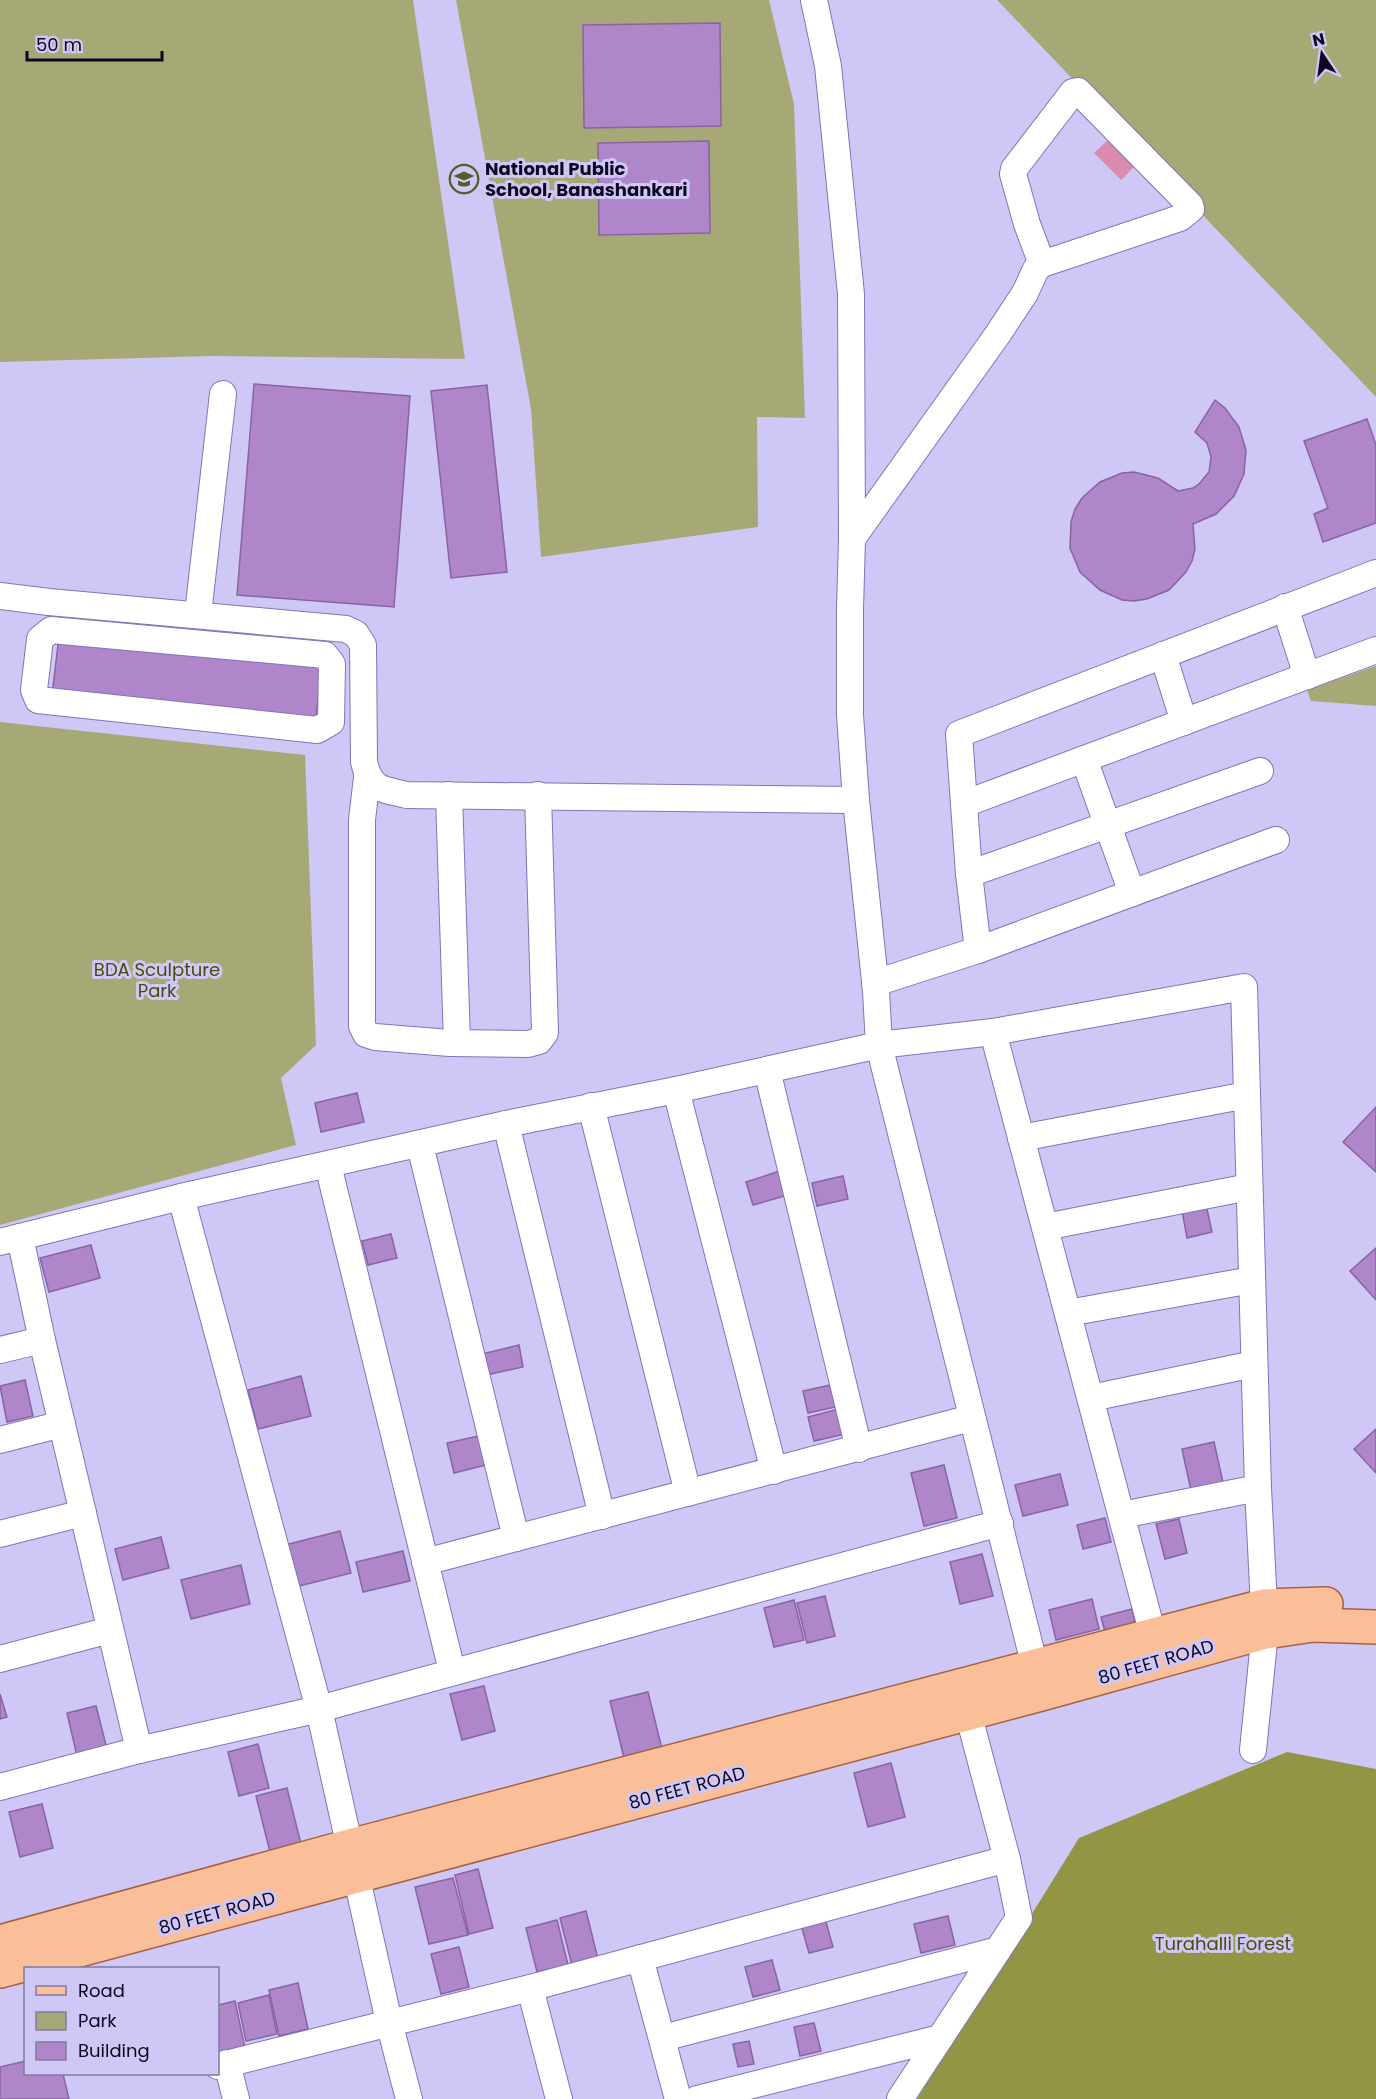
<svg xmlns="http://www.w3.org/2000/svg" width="1376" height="2099" font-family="Poppins,sans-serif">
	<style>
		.green { fill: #a6a976 }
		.forest { fill: #919544 }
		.water { fill: #da8caf }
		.building { fill: #ae86c9; stroke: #8a63a3; stroke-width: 1.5 }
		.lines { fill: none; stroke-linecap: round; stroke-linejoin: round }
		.minor-casing { stroke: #8174ba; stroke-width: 28 }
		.major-casing { stroke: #a46242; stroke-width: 36 }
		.minor { stroke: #fff; stroke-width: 26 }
		.major { stroke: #fabe98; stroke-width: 33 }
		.labels { text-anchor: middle; stroke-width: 6; stroke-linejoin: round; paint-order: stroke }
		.poi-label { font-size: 18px; font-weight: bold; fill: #0d0620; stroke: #cfc8f6; text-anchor: start }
		.park-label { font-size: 18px; fill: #484a0b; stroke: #cfc8f6 }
		.street-label { font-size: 18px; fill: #0d0620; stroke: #cfc8f6 }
	</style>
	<rect width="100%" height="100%" fill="#cfc8f6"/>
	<g class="green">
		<path d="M0,0H413L465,359L211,356L0,362Z"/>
		<path d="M456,0H769L794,104L805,418L757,417L758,527L541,557L531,409Z"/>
		<path d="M997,0H1376V397L1323,341Z"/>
		<path d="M1376,666V706L1311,701L1307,690Z"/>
		<path d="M0,722L305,755L316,1045L281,1078L296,1145L0,1225Z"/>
	</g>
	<path class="forest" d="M1287,1752L1376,1769V2099H917L1079,1838Z"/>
	<path class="water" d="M1111,137L1138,163L1121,180L1094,153Z"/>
	<g class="building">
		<path d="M720,23L721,126L584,128L583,25Z"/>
		<path d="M709,141L710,233L599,235L598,143Z"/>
		<path d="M254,384L410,396L394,607L237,595Z"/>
		<path d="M487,385L507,572L451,578L431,391Z"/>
		<path d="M1215,400L1225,408L1239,427L1246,450L1244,474L1234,496L1216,514L1193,524L1195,549L1192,561L1186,572L1169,590L1147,599L1134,601L1122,600L1100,590L1080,572L1070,548L1071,522L1075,509L1082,498L1100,482L1122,473L1134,472L1158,478L1178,491L1193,488L1199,484L1209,472L1211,457L1207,443L1195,432Z"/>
		<path d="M1367,419L1376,445V523L1323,542L1314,514L1328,508L1304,441Z"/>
		<path d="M59,636L322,667L315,725L52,695Z"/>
		<path d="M357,1093L364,1122L321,1132L315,1103Z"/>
		<path d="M1376,1107V1172L1343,1142Z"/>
		<path d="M780,1171L788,1195L753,1205L746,1182Z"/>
		<path d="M843,1176L848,1199L817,1206L812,1183Z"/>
		<path d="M1205,1200L1212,1232L1187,1238L1181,1205Z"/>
		<path d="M391,1234L397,1258L368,1265L362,1241Z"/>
		<path d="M91,1245L100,1278L49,1292L40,1258Z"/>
		<path d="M1376,1248V1300L1350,1271Z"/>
		<path d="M519,1345L523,1367L486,1375L482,1354Z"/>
		<path d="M301,1376L311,1416L258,1429L248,1390Z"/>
		<path d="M25,1380L33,1416L7,1422L0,1386Z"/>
		<path d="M835,1384L840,1406L808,1413L803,1391Z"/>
		<path d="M839,1409L845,1434L814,1441L808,1417Z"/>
		<path d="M1376,1429V1473L1354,1449Z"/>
		<path d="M483,1435L490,1464L454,1473L447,1443Z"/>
		<path d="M1214,1442L1224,1487L1192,1495L1182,1449Z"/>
		<path d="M944,1465L957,1518L924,1526L911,1473Z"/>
		<path d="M1060,1474L1068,1505L1023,1516L1015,1485Z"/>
		<path d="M1105,1518L1111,1542L1083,1549L1077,1525Z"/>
		<path d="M1179,1519L1187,1553L1165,1559L1156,1524Z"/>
		<path d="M340,1531L351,1573L295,1587L285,1545Z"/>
		<path d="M161,1537L169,1568L123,1580L115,1549Z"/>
		<path d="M403,1551L410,1581L363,1592L356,1562Z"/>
		<path d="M982,1554L993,1596L960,1604L950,1562Z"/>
		<path d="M241,1565L250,1604L191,1619L181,1580Z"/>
		<path d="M825,1596L835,1636L807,1643L797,1603Z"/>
		<path d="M1092,1599L1099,1629L1056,1640L1049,1610Z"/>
		<path d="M794,1600L804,1640L774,1647L764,1608Z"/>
		<path d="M1132,1609L1136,1628L1106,1635L1101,1617Z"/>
		<path d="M484,1686L495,1731L462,1740L450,1694Z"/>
		<path d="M648,1692L662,1749L624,1758L610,1701Z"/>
		<path d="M0,1694L7,1717L0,1719Z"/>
		<path d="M96,1706L107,1749L77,1756L67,1713Z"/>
		<path d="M258,1744L269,1788L239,1796L228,1752Z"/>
		<path d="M891,1763L905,1817L868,1827L854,1773Z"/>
		<path d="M287,1788L301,1844L270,1852L256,1796Z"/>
		<path d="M42,1804L53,1848L20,1857L9,1812Z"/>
		<path d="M478,1869L493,1928L469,1934L455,1875Z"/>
		<path d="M453,1878L468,1935L429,1944L415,1887Z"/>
		<path d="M586,1911L598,1959L572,1965L560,1918Z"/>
		<path d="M824,1915L833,1947L809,1953L800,1921Z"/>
		<path d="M948,1916L955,1945L921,1953L914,1924Z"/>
		<path d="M557,1920L568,1965L537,1972L526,1928Z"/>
		<path d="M459,1947L469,1987L441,1994L431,1954Z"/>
		<path d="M772,1960L780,1990L753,1997L745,1967Z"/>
		<path d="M298,1983L308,2029L279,2036L269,1990Z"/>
		<path d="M269,1995L277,2034L246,2041L238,2003Z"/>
		<path d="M235,2001L245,2048L218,2054V2005Z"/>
		<path d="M814,2023L821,2051L800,2056L794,2027Z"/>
		<path d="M749,2041L754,2064L738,2067L733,2044Z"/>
		<path d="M26,2061V2074H63L69,2099H0V2067Z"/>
	</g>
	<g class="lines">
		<g class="minor-casing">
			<g id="minor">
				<path d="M814,0L828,66L851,294L852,539L850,609V715L856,800L876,991L879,1045L1039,1683"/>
				<path d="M852,539L998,334L1025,293L1036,269L1042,264L1180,218L1191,209L1190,205L1078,91L1073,92L1014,169L1013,174L1027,224L1042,264"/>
				<path d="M0,596L49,602L346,629L356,634L363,645L364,762C371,791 382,789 407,795L856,800"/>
				<path d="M1285,607L1307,676"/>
				<path d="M198,614L223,394"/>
				<path d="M51,630L325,655L332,664L331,722L317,730L38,700L34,690L40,639Z"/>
				<path d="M1163,655L1184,722"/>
				<path d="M1084,759L1132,893"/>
				<path d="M367,777L362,820V1026L366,1034L375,1037L450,1043L528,1044L539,1041L545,1033L538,795"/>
				<path d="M449,795L457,1043"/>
				<path d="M964,804L1376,650"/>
				<path d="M969,874L1260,771"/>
				<path d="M978,950L969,874L959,734L1376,573"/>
				<path d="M875,983L978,950L1276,840"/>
				<path d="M993,1032L1153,1635"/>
				<path d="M767,1070L859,1449"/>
				<path d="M676,1090L774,1471"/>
				<path d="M591,1106L688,1493"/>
				<path d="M506,1124L602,1516"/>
				<path d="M1021,1138L1247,1095"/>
				<path d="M420,1145L516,1538"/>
				<path d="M328,1165L452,1671"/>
				<path d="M181,1197L319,1709L389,2022L409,2099"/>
				<path d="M1045,1227L1249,1187"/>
				<path d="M20,1237L42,1340L139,1750"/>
				<path d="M0,1242L181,1197L506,1124L676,1090L879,1045L993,1032L1244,987L1258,1488L1264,1606"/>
				<path d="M1068,1313L1252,1280"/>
				<path d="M0,1350L42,1340"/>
				<path d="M1091,1398L1254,1364"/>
				<path d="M0,1440L62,1424"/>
				<path d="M1122,1515L1258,1488"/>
				<path d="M0,1534L83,1513"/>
				<path d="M425,1562L971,1418"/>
				<path d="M0,1659L110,1630"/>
				<path d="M1253,1750L1265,1632"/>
				<path d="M0,1787L139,1750L319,1709L1000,1523"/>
				<path d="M640,1958L678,2099"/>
				<path d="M530,1988L559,2099"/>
				<path d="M663,2038L998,1950"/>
				<path d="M227,2063L236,2099"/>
				<path d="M218,2066L530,1988L1007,1859"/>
				<path d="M697,2099L940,2038"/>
				<path d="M900,2099L1019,1918L1007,1859L968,1713"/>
			</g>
		</g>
		<g class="major-casing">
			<g id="major">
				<path d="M0,1942L350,1846L1264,1606L1326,1604"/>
				<path d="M0,1971L1041,1694L1265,1632L1313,1625L1376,1627"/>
			</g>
		</g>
		<use href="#minor" class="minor"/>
		<use href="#major" class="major"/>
	</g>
	<defs>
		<g id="school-ring" transform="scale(1.5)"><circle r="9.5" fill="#cfc8f6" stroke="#585a28" stroke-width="1.5"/><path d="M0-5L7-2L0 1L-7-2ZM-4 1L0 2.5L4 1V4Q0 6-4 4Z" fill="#585a28"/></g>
	</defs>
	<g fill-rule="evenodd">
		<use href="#school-ring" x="464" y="179"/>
	</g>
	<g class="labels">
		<g class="poi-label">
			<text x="485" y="175">National Public<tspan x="485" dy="21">School, Banashankari</tspan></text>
		</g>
		<g class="park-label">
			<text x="157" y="976">BDA Sculpture<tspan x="157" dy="21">Park</tspan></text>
			<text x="1223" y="1950">Turahalli Forest</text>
		</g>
		<g class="street-label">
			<text transform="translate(1156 1662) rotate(-16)" y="6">80 FEET ROAD</text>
			<text transform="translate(687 1788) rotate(-15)" y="6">80 FEET ROAD</text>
			<text transform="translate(217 1913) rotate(-15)" y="6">80 FEET ROAD</text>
		</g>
	</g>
	<rect x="24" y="1967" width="195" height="108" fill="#cfc8f6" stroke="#817aa0" stroke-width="1.5"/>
	<rect x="36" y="1986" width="30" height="9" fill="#fabe98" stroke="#817aa0" stroke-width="1.5"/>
	<text x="78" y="1997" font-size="18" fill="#0d0620">Road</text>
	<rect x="36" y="2012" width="30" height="18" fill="#a6a976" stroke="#817aa0" stroke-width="1.5"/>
	<text x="78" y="2027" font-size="18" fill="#0d0620">Park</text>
	<rect x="36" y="2042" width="30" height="18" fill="#ae86c9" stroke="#817aa0" stroke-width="1.5"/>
	<text x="78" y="2057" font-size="18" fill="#0d0620">Building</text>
	<g transform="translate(1322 54) rotate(347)" stroke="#cfc8f6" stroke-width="4.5" paint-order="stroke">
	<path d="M0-4.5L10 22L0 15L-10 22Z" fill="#0d0620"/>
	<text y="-9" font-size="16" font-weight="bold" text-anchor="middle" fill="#0d0620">N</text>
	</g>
	<path d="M27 51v9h135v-9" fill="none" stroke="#0d0620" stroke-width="3"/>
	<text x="36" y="51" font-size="18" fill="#0d0620" stroke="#cfc8f6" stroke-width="4.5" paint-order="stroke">50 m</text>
</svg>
